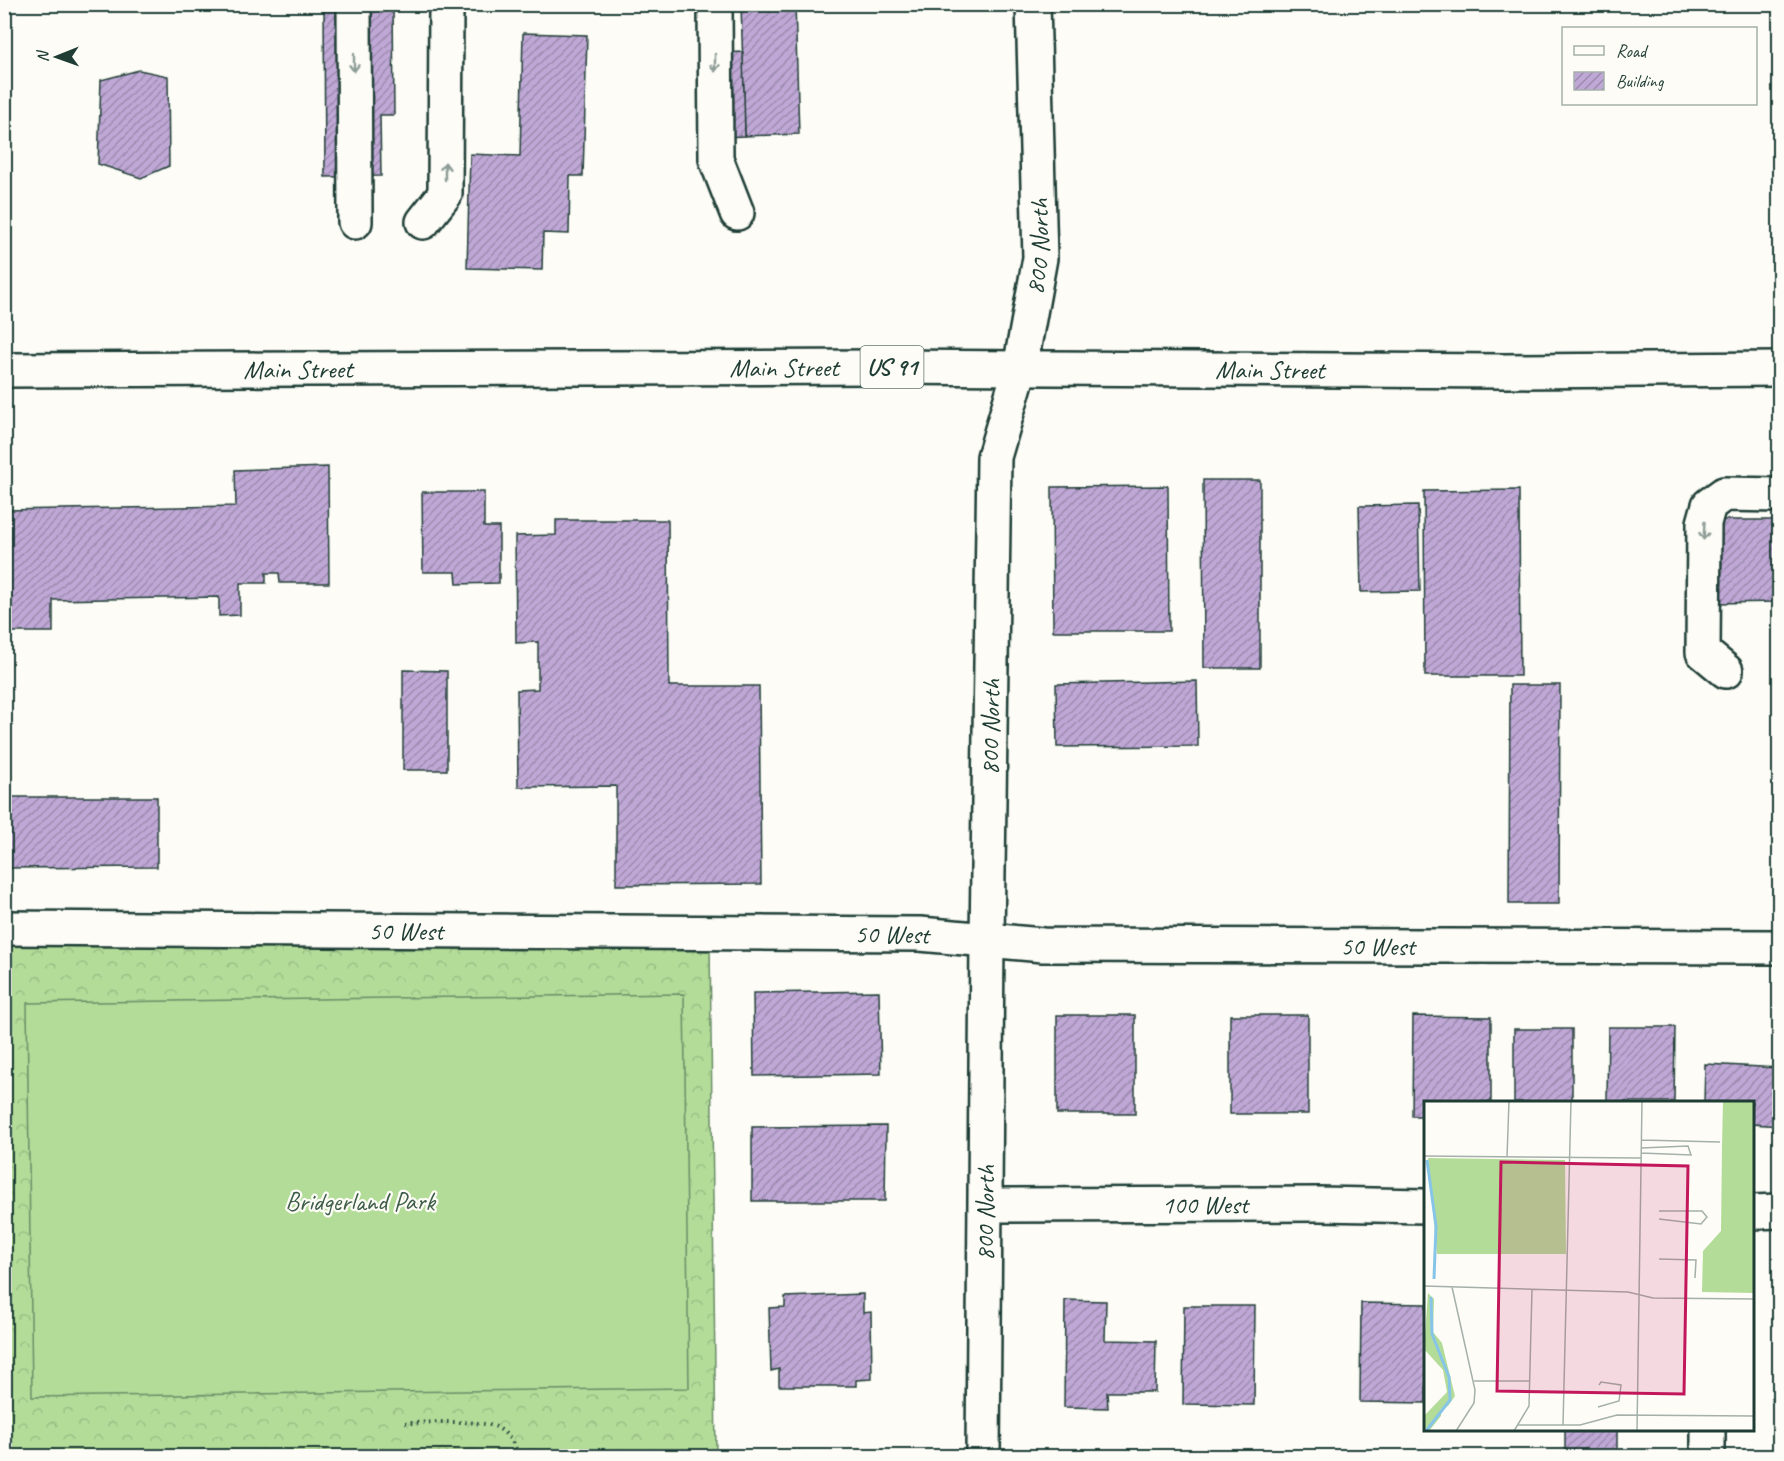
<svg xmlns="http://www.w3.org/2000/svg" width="1784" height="1461" font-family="Caveat,sans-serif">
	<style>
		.forest { fill: url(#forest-crowns); stroke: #698c66; stroke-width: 1.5 }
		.pitch { fill: #b3dc99; stroke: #698c66; stroke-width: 1.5 }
		.building { fill: url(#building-hatch); stroke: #1f3d34; stroke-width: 1.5 }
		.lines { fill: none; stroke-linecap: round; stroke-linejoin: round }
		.minor-casing { stroke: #1f3d34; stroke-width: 38 }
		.major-casing { stroke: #1f3d34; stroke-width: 38 }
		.path { stroke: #1f3d34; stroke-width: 4; stroke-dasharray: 1.5 4.5; stroke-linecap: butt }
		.minor { stroke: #fdfcf7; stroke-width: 33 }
		.major { stroke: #fdfcf7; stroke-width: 33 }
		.oneway { stroke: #8e9c96 }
		.labels { text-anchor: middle; stroke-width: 4.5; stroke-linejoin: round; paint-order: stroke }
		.shield { fill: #fdfcf7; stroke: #62766e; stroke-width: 1.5 }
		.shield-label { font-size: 24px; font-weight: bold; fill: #1f3d34 }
		.street-label { font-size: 26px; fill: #1f3d34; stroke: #fdfcf7 }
		.park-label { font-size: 26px; fill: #3d5d48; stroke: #fdfcf7 }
		.inset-river { fill: none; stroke: #87c5e8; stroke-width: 3 }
		.inset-road { fill: none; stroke: #a4b0a9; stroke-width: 1.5 }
		.view { fill: #c2185b; fill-opacity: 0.15; stroke: #c2185b; stroke-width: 3 }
		.inset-edge { fill: none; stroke: #1f3d34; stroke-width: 3 }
	</style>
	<defs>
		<pattern id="forest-crowns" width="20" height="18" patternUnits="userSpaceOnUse" patternTransform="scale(1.5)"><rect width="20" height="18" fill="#b3dc99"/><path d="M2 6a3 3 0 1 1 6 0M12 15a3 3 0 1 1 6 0" fill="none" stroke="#9abe84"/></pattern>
		<pattern id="building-hatch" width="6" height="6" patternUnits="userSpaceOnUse" patternTransform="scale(1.5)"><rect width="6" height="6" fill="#c0a8d6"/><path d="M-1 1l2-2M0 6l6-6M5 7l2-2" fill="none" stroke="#9b8aae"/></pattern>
	</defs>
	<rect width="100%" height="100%" fill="#fdfcf7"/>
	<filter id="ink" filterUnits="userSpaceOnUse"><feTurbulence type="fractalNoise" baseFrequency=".0167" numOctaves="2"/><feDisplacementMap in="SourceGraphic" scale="12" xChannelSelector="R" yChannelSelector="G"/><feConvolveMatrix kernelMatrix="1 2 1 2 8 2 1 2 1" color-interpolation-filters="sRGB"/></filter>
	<g filter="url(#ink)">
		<path class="forest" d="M710,945L716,1456H5L4,946Z"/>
		<path class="pitch" d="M684,994L689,1388L32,1397L27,1003Z"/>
		<g class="building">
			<path d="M324,4H393L394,115H380L381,176L325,177Z"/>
			<path d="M741,4H795L799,134L745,136Z"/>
			<path d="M523,33L587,35L583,176H570L569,234L543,233L542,270L467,268L470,154L520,156Z"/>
			<path d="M743,52L745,136L724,137L721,53Z"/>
			<path d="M139,70L168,76L169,166L141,178L98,164L101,80Z"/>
			<path d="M328,467L329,583H280L279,573H266V583H240V615L219,616V597L53,600V632H4V510L236,506L235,470Z"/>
			<path d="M1203,480H1260V668H1204Z"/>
			<path d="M1168,486L1169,631H1053L1052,487Z"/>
			<path d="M1519,490L1520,676H1425L1424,491Z"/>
			<path d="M422,492H484V527H499V583L457,584L456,572H423Z"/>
			<path d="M1418,505L1420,591L1361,592L1359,506Z"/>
			<path d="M556,520H668L669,686H759L761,884L616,885V786L518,787L517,690L538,689V642L516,643L515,536L556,535Z"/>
			<path d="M1715,520H1780V602L1715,603Z"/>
			<path d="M403,670L447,671V770H403Z"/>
			<path d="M1197,681L1198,746L1057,747L1056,684Z"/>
			<path d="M1510,685H1560L1559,904H1509Z"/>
			<path d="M4,797H157V867L4,868Z"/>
			<path d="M879,991L881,1074L754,1076L753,993Z"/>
			<rect x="1057" y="1015" width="78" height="99"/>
			<rect x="1230" y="1015" width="78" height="99"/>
			<path d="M1413,1016L1491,1017V1102H1426V1116H1412Z"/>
			<path d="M1608,1027H1675L1674,1102H1607Z"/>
			<rect x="1514" y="1029" width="58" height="73"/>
			<path d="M1705,1064L1780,1068V1126L1752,1124V1102H1704Z"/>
			<path d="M886,1126L885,1201H752V1127Z"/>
			<path d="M863,1294V1313L871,1312L872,1379L856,1380V1386H779V1369L771,1371L769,1308L785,1307V1297Z"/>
			<path d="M1065,1300L1106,1301L1105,1340L1156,1341L1155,1392H1107L1108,1408L1064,1407Z"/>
			<path d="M1361,1303L1426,1304V1403L1360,1402Z"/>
			<path d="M1184,1306H1255L1254,1405L1183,1404Z"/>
			<rect x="1565" y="1430" width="52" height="26"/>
			<path d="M1143,1450V1456H1065V1451Z"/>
		</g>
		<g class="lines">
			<g class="minor-casing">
				<g id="minor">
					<path d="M354,4L355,222"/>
					<path d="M715,4L716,159L737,213"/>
					<path d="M423,222L445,194L446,4"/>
					<path d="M1726,671L1703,652L1704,523L1709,505L1724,494L1780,495"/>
					<path id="s1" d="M4,928L920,934L1043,945L1780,947"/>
					<path id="s2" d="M986,1205L1319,1204L1426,1206"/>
					<path d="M1752,1212L1780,1211"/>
					<path d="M1708,1430V1456"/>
					<path id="s3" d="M983,1456L987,939L994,457L1020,368L1040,258L1033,4"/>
				</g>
			</g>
			<g class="major-casing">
				<g id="major">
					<path id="s4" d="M4,370L886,367L1505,371L1780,369"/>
				</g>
			</g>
			<g class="path">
				<path d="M405,1423C427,1423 478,1419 496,1427C508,1433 515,1445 519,1456"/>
				<path d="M757,1456L797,1451L819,1456"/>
			</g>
			<use href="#minor" class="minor"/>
			<use href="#major" class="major"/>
		</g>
		<defs><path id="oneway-shaft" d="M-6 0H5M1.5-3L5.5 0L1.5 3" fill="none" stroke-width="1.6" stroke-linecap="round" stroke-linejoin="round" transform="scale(1.5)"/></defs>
		<g class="oneway">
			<use href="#oneway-shaft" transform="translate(354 63) rotate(90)"/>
			<use href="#oneway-shaft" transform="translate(715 63) rotate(90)"/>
			<use href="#oneway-shaft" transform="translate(445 171) rotate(-90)"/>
			<use href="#oneway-shaft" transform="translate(1704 531) rotate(93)"/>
		</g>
	</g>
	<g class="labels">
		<rect class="shield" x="860.5" y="346" width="63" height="42" rx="4.5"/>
		<g class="shield-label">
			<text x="892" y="375">US 91</text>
		</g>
		<g class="street-label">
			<text dy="9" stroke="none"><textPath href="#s3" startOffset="1215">800 North</textPath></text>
			<text dy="9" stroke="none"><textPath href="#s4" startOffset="294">Main Street</textPath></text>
			<text dy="9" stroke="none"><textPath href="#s4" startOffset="780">Main Street</textPath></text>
			<text dy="9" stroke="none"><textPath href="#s4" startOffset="1266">Main Street</textPath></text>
			<text dy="9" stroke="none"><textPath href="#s3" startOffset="729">800 North</textPath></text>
			<text dy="9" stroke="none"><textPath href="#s1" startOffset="402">50 West</textPath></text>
			<text dy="9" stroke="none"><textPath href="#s1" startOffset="888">50 West</textPath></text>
			<text dy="9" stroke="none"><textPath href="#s1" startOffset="1374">50 West</textPath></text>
			<text dy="9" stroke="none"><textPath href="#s2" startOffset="219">100 West</textPath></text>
			<text dy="9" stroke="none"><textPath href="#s3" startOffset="243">800 North</textPath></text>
		</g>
		<g class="park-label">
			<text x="360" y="1210">Bridgerland Park</text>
		</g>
	</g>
	<g transform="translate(1424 1101)">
		<rect width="330" height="330" fill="#fdfcf7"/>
		<path d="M298,46H330V192L278,191L279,150L297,130ZM4,57L141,59L142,153H13ZM4,192L10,198L9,231L18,242L31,295L24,305L17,308V315L5,330H0V315L23,291L19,269L0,248Z" fill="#b3dc99"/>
		<path d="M299,0H330V46H298ZM85,66H136L135,150H85ZM12,67H71L70,128L53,129L29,118L13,96Z" fill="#b3dc99"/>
		<path class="inset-river" d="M3,59L12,125L10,178M2,330L26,299L25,276L8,233L7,196"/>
		<path class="inset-road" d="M217,39L296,41M217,52L267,54L264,45L217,47M0,55L217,57M83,56L85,0M235,118L277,123L283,116L278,110H235M235,158L272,159L271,177M0,185L204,191L229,197L330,198M28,186L51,289L50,302L32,330M50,280H105M174,306L195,300L197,284L177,281L175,284M94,324H156L193,314L330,315M139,324L147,0M90,330L105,305L108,188M213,330L218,0"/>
		<path class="view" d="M77,61L264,65L260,293L73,290Z"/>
		<rect width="330" height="330" class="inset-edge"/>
	</g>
	<rect width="1784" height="1461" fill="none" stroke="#fdfcf7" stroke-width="24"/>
	<rect x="12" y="12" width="1760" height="1437" fill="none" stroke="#1f3d34" stroke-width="2" filter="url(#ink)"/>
	<rect x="1562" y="27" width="195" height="78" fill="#fdfcf7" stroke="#a4b0a9" stroke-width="1.5"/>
	<rect x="1574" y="46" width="30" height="9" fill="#fdfcf7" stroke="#a4b0a9" stroke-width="1.5"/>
	<text x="1616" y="57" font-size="18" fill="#1f3d34">Road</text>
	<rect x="1574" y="72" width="30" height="18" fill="url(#building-hatch)" stroke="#a4b0a9" stroke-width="1.5"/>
	<text x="1616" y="87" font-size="18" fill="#1f3d34">Building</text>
	<g transform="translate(57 57) rotate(269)" stroke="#fdfcf7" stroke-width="4.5" paint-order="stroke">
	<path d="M0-4.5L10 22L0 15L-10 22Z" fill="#1f3d34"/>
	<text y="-9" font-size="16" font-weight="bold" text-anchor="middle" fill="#1f3d34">N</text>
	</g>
</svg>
